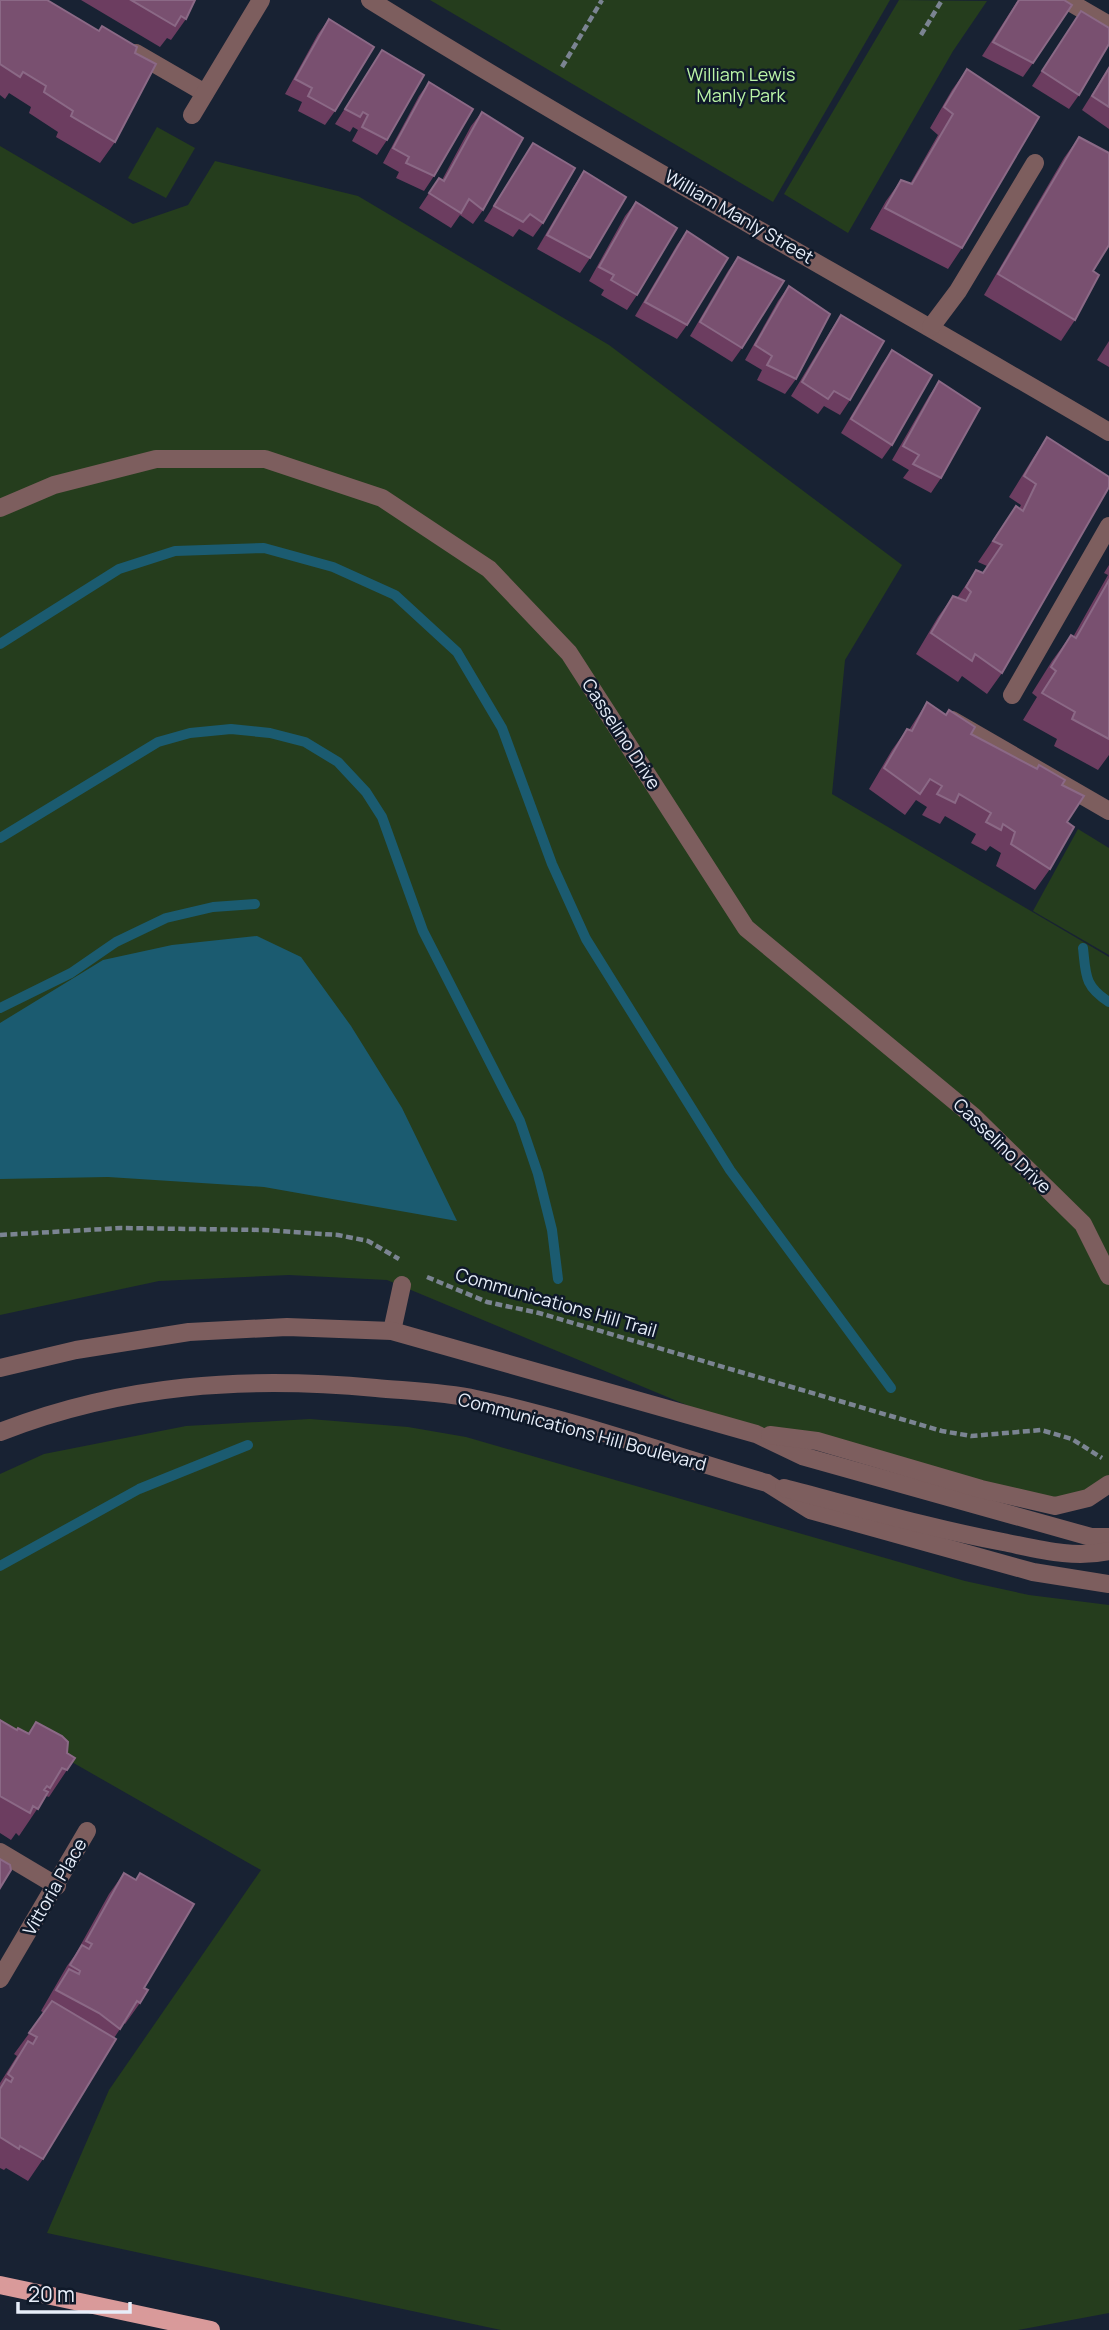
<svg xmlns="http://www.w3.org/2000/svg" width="1109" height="2330" font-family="Manrope,sans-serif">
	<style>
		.green { fill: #253d1d }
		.water { fill: #1b5b70 }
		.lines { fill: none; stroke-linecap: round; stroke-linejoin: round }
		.stream { stroke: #1b5b70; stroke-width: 10 }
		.path { stroke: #7b8492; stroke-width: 4.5; stroke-dasharray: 7 3.5; stroke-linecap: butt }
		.minor { stroke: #7d5e5e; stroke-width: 18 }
		.major { stroke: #d99a9a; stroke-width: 18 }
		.wall { fill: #6c3d60 }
		.building { fill: #795070; stroke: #8b6986; stroke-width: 2 }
		.labels { text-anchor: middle; stroke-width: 5; stroke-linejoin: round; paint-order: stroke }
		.park-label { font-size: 18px; fill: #bbf5a7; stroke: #0f1929 }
		.street-label { font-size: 18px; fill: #e7eefa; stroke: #0f1929 }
	</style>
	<rect width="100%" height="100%" fill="#182233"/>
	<g class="green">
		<path d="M430,0H890L773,202Z"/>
		<path d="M899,0L987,1L953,51L848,233L784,194Z"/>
		<path d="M157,127L195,148L166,198L128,178Z"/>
		<path d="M0,146L133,224L188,205L215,161L358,196L609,345L902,565L845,660L832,794L1109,957V1484L1055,1506L756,1434L387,1280L289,1275L159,1281L0,1315Z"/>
		<path d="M1078,829L1109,848V955L1033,911Z"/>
		<path d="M310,1419L408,1427L466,1437L965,1581L1029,1595L1109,1605V2313L1018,2330H501L47,2233L109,2090L261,1870L0,1721V1474L44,1454L186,1426Z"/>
	</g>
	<path class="water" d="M257,936L301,957L351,1026L402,1108L457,1221L264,1187L108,1177L0,1179V1023L103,960L172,945Z"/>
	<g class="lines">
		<g class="stream">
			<path d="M0,644L119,569L175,551L264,548L333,567L395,595L457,652L502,728L552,864L586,939L730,1170L891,1388"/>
			<path d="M0,838L158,742L190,733L231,729L270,733L305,742L338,762L366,792L382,817L423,931L520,1121L538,1174L552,1230L558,1279"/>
			<path d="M1083,948C1086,975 1084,986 1109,1002"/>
			<path d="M0,1008L71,973L116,942L166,918L213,907L255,904"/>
			<path d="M0,1566L139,1489L248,1445"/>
		</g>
		<g class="path">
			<path d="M921,35L942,0"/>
			<path d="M562,67L602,0"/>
			<path d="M0,1235L121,1228L264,1230L338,1235L368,1241L399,1259"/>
			<path d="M427,1277L487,1302L539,1313L942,1431L971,1436L1041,1430L1072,1439L1102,1458"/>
		</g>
		<g class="minor">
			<path d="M370,0C612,150 863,287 1109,432"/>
			<path d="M1066,0L1109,25"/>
			<path d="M136,53L205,93"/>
			<path d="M192,115L261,0"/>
			<path d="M931,327L958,291L1035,163"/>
			<path d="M0,508L54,485L156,459H265L382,498L489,569L569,653L746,928L973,1116L1083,1224L1109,1276"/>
			<path d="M1012,695L1109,526"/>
			<path d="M952,720L1109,811"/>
			<path d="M392,1331L402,1285"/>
			<path d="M0,1368L76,1350L189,1332L287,1327L392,1331L756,1434L802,1456L1091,1537H1109"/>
			<path d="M0,1432C123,1384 245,1376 376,1388C409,1391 444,1392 476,1399C574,1420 671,1455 767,1483L810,1510L1033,1572L1109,1584"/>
			<path d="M770,1435L817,1441L981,1489L1055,1506L1088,1498L1109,1484"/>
			<path d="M784,1488C857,1507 929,1528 1003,1542C1038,1549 1073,1559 1109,1551"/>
			<path d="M0,1852L57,1886"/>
			<path d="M0,1979L87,1831"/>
		</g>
		<path class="major" d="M0,2285L211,2330"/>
	</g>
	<g class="wall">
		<path d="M0,0L115,142L100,163L56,137L58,132L29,113L31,107L9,93L5,99L0,95Z"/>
		<path d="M81,0H195L186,19L171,40L167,38L160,47Z"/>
		<path d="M1018,0H1064L1033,63L1023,77L982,56Z"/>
		<path d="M329,19L335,111L325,125L298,111L302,102L285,94L318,34Z"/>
		<path d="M1071,26L1079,95L1069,109L1032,86Z"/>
		<path d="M382,50L387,140L377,155L352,141L358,130L353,127L350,132L335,124Z"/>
		<path d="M1109,67V129L1082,110Z"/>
		<path d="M967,69L962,248L948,269L870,229L886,201L901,180L910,184L938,135L930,128L952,90Z"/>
		<path d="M429,82L434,176L424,191L396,178L399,172L383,163L419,96Z"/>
		<path d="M482,112L483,210L473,224L460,215L451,228L419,208L439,178L442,180L471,126Z"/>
		<path d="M1079,137L1093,271L1075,320L1061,341L984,295L1064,158Z"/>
		<path d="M533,143L543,223L533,237L519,229L513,237L484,221Z"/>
		<path d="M584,171L590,258L580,273L537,249L574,186Z"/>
		<path d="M636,202L637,295L627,310L601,295L604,290L589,281L625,216Z"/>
		<path d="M687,231V325L677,339L635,316L677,245Z"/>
		<path d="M738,257L742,348L732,362L690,336L728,271Z"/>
		<path d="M789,286L796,379L785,394L757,380L762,370L745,360L778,301Z"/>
		<path d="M841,315L850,400L840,415L824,406L818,414L791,396L831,330Z"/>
		<path d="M1109,341V367L1097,360Z"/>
		<path d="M892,350V445L882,459L841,433L882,364Z"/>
		<path d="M939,381L941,478L931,493L903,478L909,470L892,460L929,396Z"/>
		<path d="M1047,437L1002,673L987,694L962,676L958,682L916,654L938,617L953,596L957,598L976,570L983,573L987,566L978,562L1016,506L1019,509L1021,505L1009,497L1033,458Z"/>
		<path d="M1109,565V755L1098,770L1054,746L1057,739L1023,720L1037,697L1032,693L1052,661L1071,635L1073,637L1108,575L1104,573Z"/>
		<path d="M927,702L971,734L1062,785L1067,822L1050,869L1035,890L996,866L1001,853L990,846L986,851L971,843L976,834L945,816L940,824L922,815L927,807L916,800L905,815L869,789L892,750L907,729L909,730Z"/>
		<path d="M0,1720L17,1730L28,1733L36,1722L67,1753V1770L49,1797L46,1796L19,1836L16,1833L11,1840L0,1833Z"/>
		<path d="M124,1873L144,1988L140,2003L125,2024L124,2023L114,2038L43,2159L28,2181L6,2168L4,2170L0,2168V2083L17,2056L14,2054L44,2013L41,2011L67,1966L75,1955L109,1894Z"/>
	</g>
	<g class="building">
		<path d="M0,0H47L99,31L102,26L137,47L135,53L156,64L115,142L71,116L73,111L44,92L46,86L23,72L20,77L0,64Z"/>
		<path d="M131,0H195L186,19L181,16L175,26Z"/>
		<path d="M1019,0H1064L1072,5L1033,63L993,42Z"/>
		<path d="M1081,11L1109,28V44L1079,95L1042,71Z"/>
		<path d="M329,19L374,47L335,111L308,96L312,88L295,79Z"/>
		<path d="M382,50L424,75L387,140L362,127L368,115L363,112L360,117L345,109Z"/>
		<path d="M1109,68V107L1092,96Z"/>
		<path d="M967,69L1039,117L962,248L885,208L901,180L912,184L953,114L944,107Z"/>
		<path d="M429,82L473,109L434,176L406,163L409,157L393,148Z"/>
		<path d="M482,112L523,138L483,210L469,199L461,213L429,193L439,178L444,181Z"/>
		<path d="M1079,137L1109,153V245L1093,271L1099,275L1075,320L998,274Z"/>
		<path d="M533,143L575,168L543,223L530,214L523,222L494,206Z"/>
		<path d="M584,171L626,197L590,258L547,235Z"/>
		<path d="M636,202L677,228L637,295L611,280L614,275L599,267Z"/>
		<path d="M687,231L728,258L687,325L645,302Z"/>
		<path d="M738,257L784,281L742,348L700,322Z"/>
		<path d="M789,286L830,314L796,379L767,365L772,356L755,345Z"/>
		<path d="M841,315L884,341L850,400L834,391L828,399L802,382Z"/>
		<path d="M892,350L932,375L892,445L851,419Z"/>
		<path d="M939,381L980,408L941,478L913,464L919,455L903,446Z"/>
		<path d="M1047,437L1109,477V487L1002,673L975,654L972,661L931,633L953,596L966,601L971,592L966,587L976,570L983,573L1002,545L993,541L1016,506L1023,511L1036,484L1024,476Z"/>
		<path d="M1109,580V739L1072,719L1075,712L1042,693L1056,671L1051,667L1071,635L1076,638Z"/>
		<path d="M927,702L946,715L949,710L975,727L971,734L1037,769L1039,765L1065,780L1062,785L1084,796L1067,822L1074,827L1050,869L1011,844L1015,832L1003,824L1001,830L986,822L991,813L959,794L955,803L937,794L942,786L930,779L920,794L884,768L907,729L912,731Z"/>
		<path d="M0,1720L17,1730L18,1728L29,1734L36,1722L62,1736L68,1742L67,1753L75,1758L67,1770L62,1768L50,1788L47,1786L44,1790L48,1792L38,1809L33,1806L30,1813L0,1796Z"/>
		<path d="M0,1859L10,1865L11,1870L0,1888Z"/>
		<path d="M124,1873L136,1880L140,1873L194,1904L144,1988L148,1990L140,2003L137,2001L120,2029L99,2013L56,1990L69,1969L79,1974L80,1971L70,1965L82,1945L89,1949L92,1944L86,1941Z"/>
		<path d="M52,2001L116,2039L43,2159L20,2146L19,2149L0,2137V2089L6,2079L11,2082L13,2078L8,2074L28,2041L33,2044L37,2037L29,2033Z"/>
	</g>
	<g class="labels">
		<g class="park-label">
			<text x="741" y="81">William Lewis<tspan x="741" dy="21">Manly Park</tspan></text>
		</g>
		<g class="street-label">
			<text transform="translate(739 217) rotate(30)" y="6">William Manly Street</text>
			<text transform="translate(621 734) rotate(57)" y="6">Casselino Drive</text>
			<text transform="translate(1002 1146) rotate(44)" y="6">Casselino Drive</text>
			<text transform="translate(556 1303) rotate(16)" y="6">Communications Hill Trail</text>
			<text transform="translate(582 1432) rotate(15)" y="6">Communications Hill Boulevard</text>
			<text transform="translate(55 1887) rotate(-60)" y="6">Vittoria Place</text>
		</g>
	</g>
	<path d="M18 2302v10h112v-10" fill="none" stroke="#e7eefa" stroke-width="3.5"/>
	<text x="28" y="2302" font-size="21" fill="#e7eefa" stroke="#0f1929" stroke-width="5" paint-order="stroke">20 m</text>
</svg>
